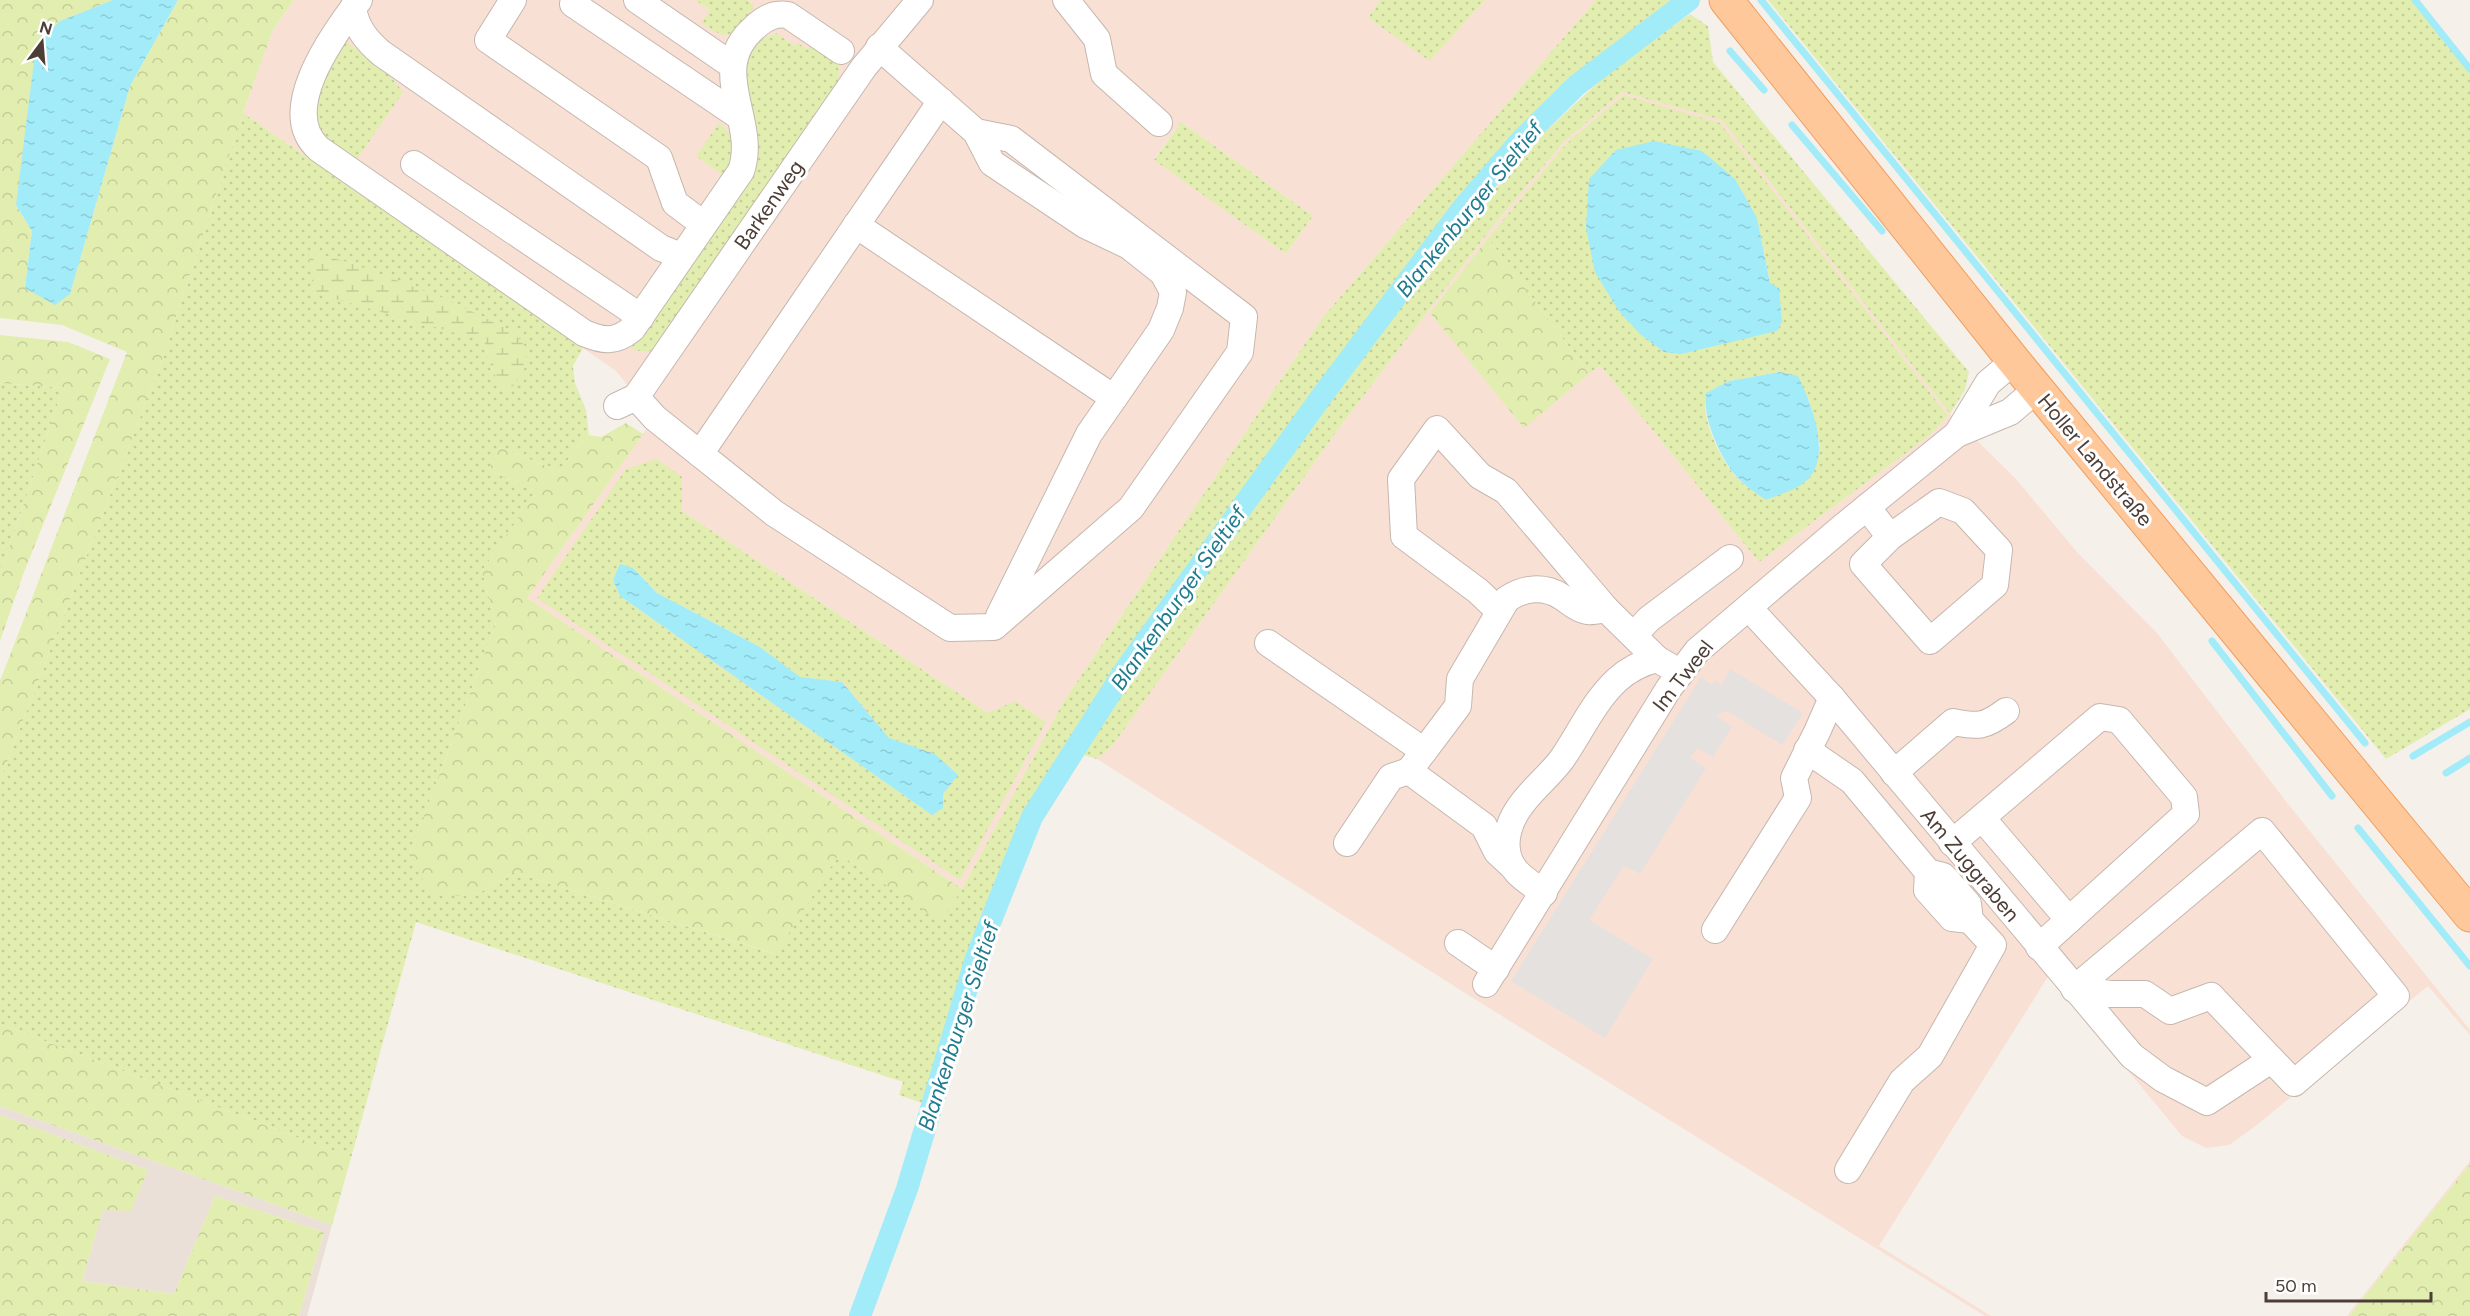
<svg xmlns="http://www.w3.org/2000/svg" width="2470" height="1316" font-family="Figtree,sans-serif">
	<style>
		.residential { fill: #ebe0d8 }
		.commercial { fill: #f9e0d4; fill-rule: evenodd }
		.grass { fill: url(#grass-dots); fill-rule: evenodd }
		.forest { fill: url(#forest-crowns) }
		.wetland { fill: url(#wetland-marsh) }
		.parking { fill: #e5e1df }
		.water { fill: url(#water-ripples) }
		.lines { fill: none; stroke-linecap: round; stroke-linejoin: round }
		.stream { stroke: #a2ebf8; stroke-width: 7 }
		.canal { stroke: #a2ebf8; stroke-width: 22 }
		.minor-casing { stroke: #c6b7ae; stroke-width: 28 }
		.major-casing { stroke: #f09e5f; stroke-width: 35 }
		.minor { stroke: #fff; stroke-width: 26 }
		.major { stroke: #ffc89b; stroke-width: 33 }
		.labels { text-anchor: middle; stroke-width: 6; stroke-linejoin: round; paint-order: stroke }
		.street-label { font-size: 21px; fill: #4c3e37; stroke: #fff }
		.water-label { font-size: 22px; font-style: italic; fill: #1e7c8e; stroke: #fff }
	</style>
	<defs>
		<pattern id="grass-dots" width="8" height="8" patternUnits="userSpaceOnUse" patternTransform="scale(1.5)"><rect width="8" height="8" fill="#e2eeb0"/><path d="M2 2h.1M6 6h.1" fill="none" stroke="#c4cd98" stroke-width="1.8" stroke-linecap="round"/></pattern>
		<pattern id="forest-crowns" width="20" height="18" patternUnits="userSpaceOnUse" patternTransform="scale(1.5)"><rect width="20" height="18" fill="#e2eeb0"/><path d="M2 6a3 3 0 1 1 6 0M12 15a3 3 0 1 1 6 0" fill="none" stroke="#c4cd98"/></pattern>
		<pattern id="wetland-marsh" width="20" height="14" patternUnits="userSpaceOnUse" patternTransform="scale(1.5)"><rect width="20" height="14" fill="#e2eeb0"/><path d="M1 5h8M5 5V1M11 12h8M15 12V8" fill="none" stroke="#c4cd98"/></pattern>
		<pattern id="water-ripples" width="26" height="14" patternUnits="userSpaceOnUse" patternTransform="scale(1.5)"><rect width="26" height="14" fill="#a2ebf8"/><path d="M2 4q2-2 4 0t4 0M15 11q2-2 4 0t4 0" fill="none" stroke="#8dcbd5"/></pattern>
	</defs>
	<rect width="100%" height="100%" fill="#f6f0ea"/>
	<path class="residential" d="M0,1106L332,1225L307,1316H299L324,1232L215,1196L174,1294L82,1281L103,1210L148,1170L0,1115Z"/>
	<g class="commercial">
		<path d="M294,0H695L710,10L702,23L727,35L736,32L752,2L748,0H1380L1368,18L1430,60L1485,0H1596L1323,317L1064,701L962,889L527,598L654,418L616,371L243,113L273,30ZM776,33L795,46L807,49L810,44L757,149L761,39ZM1181,122L1313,216L1286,254L1154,159ZM657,459L681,477L682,511L988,713L537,598Z"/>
		<path d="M1622,92L1722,119L1950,414L2016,479L2077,552L2157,633L2288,804L2470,1030V1035L2428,986L2253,1128L2229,1145L2206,1148L2182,1136L2049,975L1879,1246L1991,1316H1985L1465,993L1097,759L1113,745L1342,424L1493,226L1564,142ZM1623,95L1948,416L1929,436L1759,562L1600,365L1524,427L1430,313L1488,238L1566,144Z"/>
		<path d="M2470,1161V1164L2349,1316H2347Z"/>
	</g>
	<g class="grass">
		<path d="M695,0H748L754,5C752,11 747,16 744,22C730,43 718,34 701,23L710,10Z"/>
		<path d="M1380,0H1485L1430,61L1368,18Z"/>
		<path d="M1596,0H1682L1571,81L1488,171L1329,374L1193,565L1027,810L971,949L925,1104L899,1095L903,1082L416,922L351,1158L0,1024V780L158,371L243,113L583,348L573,366L575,383L586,410L589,435L573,451L561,472L500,447L489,470L537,492L482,571L496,624L410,853L476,895L513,872L775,954L839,854L941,921L962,889L1064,701L1323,317ZM348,262L514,332L507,393L492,370L484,341Z"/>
		<path d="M1768,0H2418L2470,64V709L2386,759Z"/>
		<path d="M1690,14L1708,26L1713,62L1969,372L1965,390L1950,414L1722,120L1622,92L1564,142L1493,226L1342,424L1113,745L1097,759L1080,754L1311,423L1400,305L1536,140L1617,65Z"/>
		<path d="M776,33L795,46L798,43L807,49L811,43L837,61L839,65L838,85L656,349L649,352L633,350L630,344L757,149L756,132L745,84V58L761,39Z"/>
		<path d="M340,37L387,72L403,92L356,161L328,149L311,113Z"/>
		<path d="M1623,95L1720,123L1948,416L1929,436L1759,562L1600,365L1589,374L1488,238L1566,144ZM1735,179L1757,218L1770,283L1714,344L1681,354ZM1780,372L1809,400L1820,446L1767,500C1756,493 1745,486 1736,477C1719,457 1701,419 1706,393L1729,381Z"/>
		<path d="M1181,122L1313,216L1286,254L1154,160Z"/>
		<path d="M719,123C739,137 732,158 728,179L696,156Z"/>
		<path d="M0,383L63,388L0,574Z"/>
		<path d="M657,459L682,477V511L988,713L1015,701L1046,722L960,880L537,598L626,469ZM633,568L657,593L760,647L800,677L843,682L889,738L935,754L958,775L943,794L932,815L620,596L613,580Z"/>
	</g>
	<g class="forest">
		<path d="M0,0H113L60,21L16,205L32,231L25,288L70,294L130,86L178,0H294L273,30L243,113L158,371L0,780V681L127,352L62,325L0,318Z"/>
		<path d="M1488,238L1589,374L1524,428L1430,313Z"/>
		<path d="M0,335L68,342L110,359L24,572L0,641V574L63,388L0,383Z"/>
		<path d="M626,423L643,434L527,598L962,889L941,922L839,854L776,954L513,872L476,895L430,896L410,853L496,624L482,571L536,492L489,470L500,447L561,472L573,451L589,435L601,437Z"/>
		<path d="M0,1024L351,1158L332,1225L0,1106Z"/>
		<path d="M0,1115L148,1170L131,1211L103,1210L82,1281L174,1294L215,1196L324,1232L299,1316H0Z"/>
		<path d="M2470,1164V1316H2349Z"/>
	</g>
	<path class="wetland" d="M308,252L348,262L446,299L514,332L527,349L524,371L507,394L492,370L484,341L314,293Z"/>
	<path class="parking" d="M1730,669L1803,713L1782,745L1729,712H1723L1716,716L1732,727L1713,757L1697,748L1690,758L1706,768L1640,874L1624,866L1589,920L1653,959L1605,1038L1511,981L1701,677L1712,685L1715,680L1721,685Z"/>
	<g class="water">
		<path d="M113,0H178L130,86L70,294L55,305L25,288L32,231L16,205L36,45L60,21Z"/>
		<path d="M1654,141L1702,151L1735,179L1757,218L1770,283L1779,288L1782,322L1777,331L1681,354L1664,352L1640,334L1618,310L1595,272L1586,228L1589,179L1616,150Z"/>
		<path d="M1780,372L1798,376C1811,403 1834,458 1805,482C1795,490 1778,495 1766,500C1756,493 1745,486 1736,476C1720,458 1702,417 1706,393L1729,381Z"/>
		<path d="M620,564L633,568L657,593L760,647L800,677L842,682L889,738L935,754L958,775L943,794V808L932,815L620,596L613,580Z"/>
	</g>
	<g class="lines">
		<g class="stream">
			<path d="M1761,0L2365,743"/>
			<path d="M2415,0L2470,69"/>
			<path d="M1730,51L1764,90"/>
			<path d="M1792,125L1882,231"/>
			<path d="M2212,641L2332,796"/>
			<path d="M2413,756L2470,722"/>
			<path d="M2446,773L2470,758"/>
			<path d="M2358,828L2470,966"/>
		</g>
		<path class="canal" d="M860,1316L907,1189L976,958L1032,817L1125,670L1324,393L1461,210L1522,139L1577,85L1689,0"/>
		<g class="minor-casing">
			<g id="minor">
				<path d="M359,0C334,34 276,111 319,149L584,333C603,341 615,343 632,329L741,171C759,121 705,70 755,27C765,18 774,13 788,15L841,51"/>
				<path d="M513,0L488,40L659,158L675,203L703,224"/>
				<path d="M576,0L573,4L740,117"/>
				<path d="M637,0L733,66"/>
				<path d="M1066,0L1097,39L1104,74L1159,123"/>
				<path d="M353,8C356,28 367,41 381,53L661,248L676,254L683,253"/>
				<path d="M879,47L976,132L992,163L1085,225L1129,246L1163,273L1173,292L1170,308L1161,330L1089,434L999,616"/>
				<path d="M414,164L641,317"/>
				<path d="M856,225L1114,398"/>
				<path d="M636,397L655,418L774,513L950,628L994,627L1131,508L1240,352L1244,317L1011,139L976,132"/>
				<path d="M617,406L636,397L864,67L920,0"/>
				<path d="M1957,434L1988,383L2014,361"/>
				<path d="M700,454L941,101"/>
				<path d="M1867,507L1890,537L1939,502L1963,511L1999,550L1995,585L1930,641L1863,564L1890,537"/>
				<path d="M1749,608L1832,698L2132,1056L2163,1079L2207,1102L2271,1060"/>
				<path d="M1499,611L1478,591L1404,536L1401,479L1437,429L1480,476L1506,491L1606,609L1657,659L1681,673"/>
				<path d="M1634,635L1649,619L1730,558"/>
				<path d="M1268,643L1424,751"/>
				<path d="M1807,750L1852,781L1928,872L1943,876L1968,904L1970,920L1993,945L1930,1056L1902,1081L1848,1170"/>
				<path d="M1894,773L1953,722C1978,727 1985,727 2006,711"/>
				<path d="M1982,818L2069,920"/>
				<path d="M2262,831L2396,996L2294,1083L2211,996L2170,1011L2145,994H2110L2074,989Z"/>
				<path d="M1347,843L1391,777L1409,771"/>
				<path d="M1952,843L2100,717L2119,720L2184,797L2186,814L2039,947"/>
				<path d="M1510,864L1497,852L1484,826L1409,771L1458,706L1460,679L1507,599C1523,588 1544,585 1562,597C1570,602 1576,609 1587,611C1592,612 1600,610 1606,609"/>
				<path d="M1928,872L1927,890L1952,918L1970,920"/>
				<path d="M1544,893C1528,881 1509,872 1507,850C1505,837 1510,822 1517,811C1529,791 1549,777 1562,759C1580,733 1594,701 1617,680C1629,669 1641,663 1657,659"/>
				<path d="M1715,930L1798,798L1794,778L1817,732L1832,698"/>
				<path d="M1458,943L1496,969"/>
				<path d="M1486,984L1669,688L1697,651L1845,525L1957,434L2010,412L2037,389"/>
			</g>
		</g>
		<g class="major-casing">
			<path id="major" d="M1726,0L2014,361L2470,915"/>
		</g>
		<use href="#minor" class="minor"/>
		<use href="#major" class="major"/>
	</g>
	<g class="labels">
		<g class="street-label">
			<text transform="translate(769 205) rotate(-55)" y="7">Barkenweg</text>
			<text transform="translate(2095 460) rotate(50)" y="7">Holler Landstraße</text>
			<text transform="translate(1683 676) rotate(-52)" y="7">Im Tweel</text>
			<text transform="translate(1970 865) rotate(50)" y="7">Am Zuggraben</text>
		</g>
		<g class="water-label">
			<text transform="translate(1469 209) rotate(-51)" y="8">Blankenburger Sieltief</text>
			<text transform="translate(1178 598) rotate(-55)" y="8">Blankenburger Sieltief</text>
			<text transform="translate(958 1026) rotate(-72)" y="8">Blankenburger Sieltief</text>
		</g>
	</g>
	<g transform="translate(42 42) rotate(16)" stroke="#ffffff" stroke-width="4.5" paint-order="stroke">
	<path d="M0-4.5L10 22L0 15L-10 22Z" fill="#4c3e37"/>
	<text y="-9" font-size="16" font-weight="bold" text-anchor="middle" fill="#4c3e37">N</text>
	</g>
	<path d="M2266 1292v9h165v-9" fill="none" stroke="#4c3e37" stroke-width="3"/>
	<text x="2275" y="1292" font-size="18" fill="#4c3e37" stroke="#ffffff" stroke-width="4.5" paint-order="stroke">50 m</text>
</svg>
